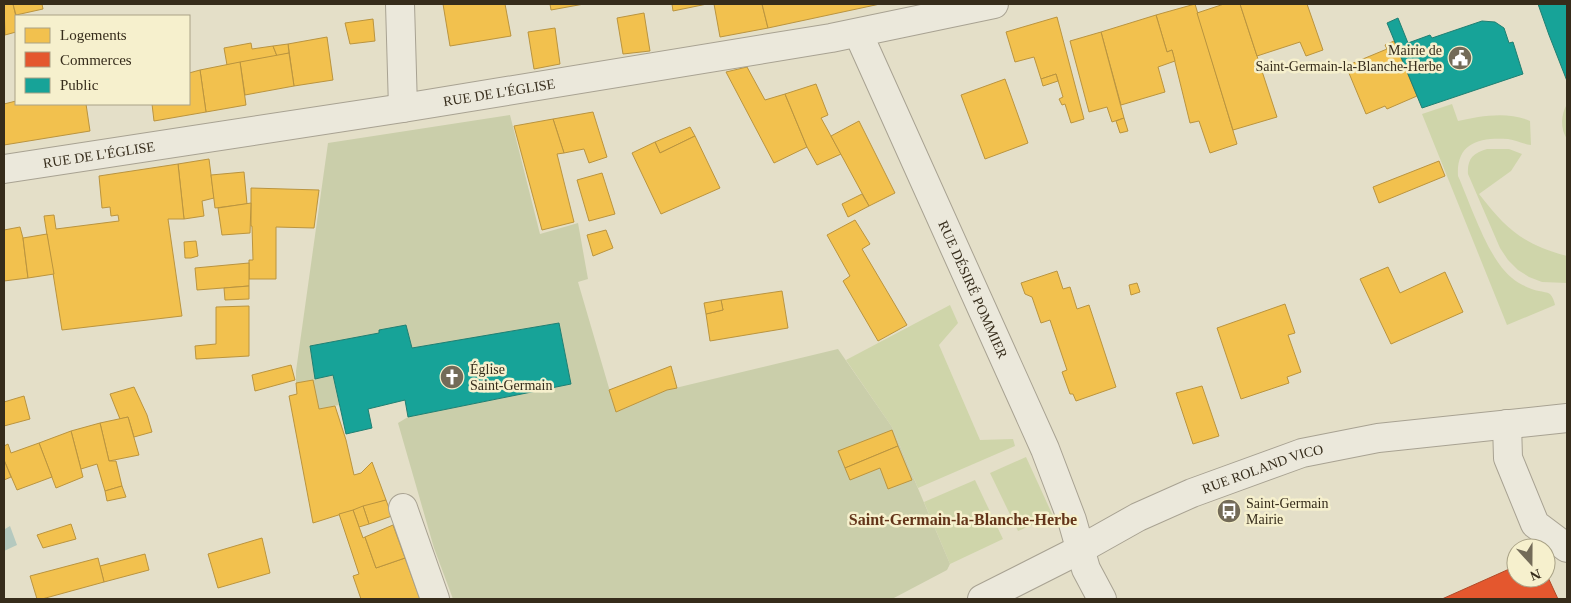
<svg xmlns="http://www.w3.org/2000/svg" width="1571" height="603" font-family="'Times New Roman',serif">
	<style>
		.green { fill: #cfd5aa }
		.cemetery { fill: #caceaa }
		.water { fill: #b5c9bf }
		.homes { fill: #f2c14e; stroke: #ba943f }
		.shops { fill: #e4572e; stroke: #b04a28 }
		.public { fill: #17a398; stroke: #207f72 }
		.lines { fill: none; stroke-linecap: round; stroke-linejoin: round }
		.minor-casing { stroke: #a8a292; stroke-width: 30 }
		.minor { stroke: #ebe8db; stroke-width: 28 }
		.labels { text-anchor: middle; stroke-width: 5; stroke-linejoin: round; paint-order: stroke }
		.poi-label { font-size: 14px; fill: #362c1b; stroke: #f6f0cd; text-anchor: start }
		.street-label { font-size: 14px; fill: #362c1b; stroke: #f6f0cd }
		.quarter-label { font-size: 16px; font-weight: bold; fill: #633419; stroke: #f6f0cd }
	</style>
	<rect width="100%" height="100%" fill="#e4dfc8"/>
	<g class="green">
		<path d="M1452,104L1458,121C1480,116 1508,111 1530,121L1531,145C1523,144 1516,140 1508,139C1479,137 1456,143 1458,176C1471,205 1488,259 1512,278C1519,284 1530,289 1539,291C1543,292 1547,292 1550,294C1553,297 1554,301 1555,305L1507,325L1422,114Z"/>
		<path d="M1567,104V139C1560,129 1561,114 1567,104Z"/>
		<path d="M1487,149H1509L1522,154L1511,171L1479,194C1507,230 1523,244 1567,256V283L1542,282L1529,277L1518,270L1508,260L1500,248L1468,174C1467,159 1473,153 1487,149Z"/>
		<path d="M950,305L958,323L939,345L980,440L1013,439L1015,446L918,488L892,427L846,360Z"/>
		<path d="M1026,457L1053,516L1018,531L990,473Z"/>
		<path d="M975,480L1003,539L950,564L924,502Z"/>
	</g>
	<path class="cemetery" d="M510,115L540,234L578,223L588,279L578,282L616,412L667,390L838,349L892,427L950,564L947,570L892,599H453L434,548L398,423L408,417L571,384L559,323L412,348L406,325L379,330V333L310,346L315,379L333,375L339,405L319,409L313,380L296,383V371L328,143Z"/>
	<path class="water" d="M10,526L17,545L4,551V528L5,529Z"/>
	<g class="homes">
		<path d="M4,4H13L16,17V32L5,35Z"/>
		<path d="M13,4H42L43,9L16,15Z"/>
		<path d="M443,4H505L511,36L450,46Z"/>
		<path d="M550,4H584L551,10Z"/>
		<path d="M672,4H707L673,11Z"/>
		<path d="M714,4H762L768,28L720,37Z"/>
		<path d="M762,4H880L768,28Z"/>
		<path d="M1195,4L1237,144L1210,153L1199,121L1190,123L1172,50L1167,52L1156,15Z"/>
		<path d="M1224,4H1240L1277,117L1233,130L1197,13Z"/>
		<path d="M1240,4H1307L1323,50L1306,56L1300,42L1257,56Z"/>
		<path d="M644,13L650,51L623,54L617,18Z"/>
		<path d="M1156,15L1167,52L1172,50L1175,61L1158,67L1165,92L1121,105L1101,32Z"/>
		<path d="M1057,17L1084,119L1071,123L1065,104L1062,105L1059,99L1063,97L1056,74L1041,79L1034,57L1015,62L1006,32Z"/>
		<path d="M373,19L375,41L350,44L345,23Z"/>
		<path d="M555,28L560,64L534,69L528,32Z"/>
		<path d="M1101,32L1124,118L1112,122L1107,107L1089,112L1070,41Z"/>
		<path d="M327,37L333,80L294,86L288,44Z"/>
		<path d="M1394,41L1417,96L1387,109L1385,106L1366,114L1346,66L1387,49L1385,45Z"/>
		<path d="M251,43L252,49L273,46L277,56L227,65L224,48Z"/>
		<path d="M288,44L289,53L277,56L273,46Z"/>
		<path d="M289,53L294,86L245,95L240,62Z"/>
		<path d="M240,62L246,105L206,112L200,70Z"/>
		<path d="M747,67L765,100L785,94L807,147L774,163L726,72Z"/>
		<path d="M200,70L206,112L154,121L152,104H189V73Z"/>
		<path d="M1056,74L1058,81L1043,86L1041,79Z"/>
		<path d="M1005,79L1028,143L985,159L961,95Z"/>
		<path d="M816,84L828,115L821,118L841,154L817,165L807,147L785,94Z"/>
		<path d="M16,101V104H86L90,131L4,145V104Z"/>
		<path d="M593,112L607,157L589,163L584,149L564,153L553,119Z"/>
		<path d="M1124,118L1128,131L1120,133L1116,121Z"/>
		<path d="M553,119L564,153L557,154L574,222L542,230L514,126Z"/>
		<path d="M859,121L895,193L869,206L831,136Z"/>
		<path d="M690,127L695,136L660,153L655,142Z"/>
		<path d="M695,136L720,188L661,214L632,153L655,142L660,153Z"/>
		<path d="M209,159L214,198L202,201L204,216L184,219L178,164Z"/>
		<path d="M1439,161L1445,176L1379,203L1373,187Z"/>
		<path d="M178,164L184,219H168L182,316L62,330L44,216L54,215L56,229L119,221L118,215L111,216L110,207L102,208L99,176Z"/>
		<path d="M244,172L247,204L215,208L211,175Z"/>
		<path d="M602,173L615,214L589,221L577,180Z"/>
		<path d="M251,188L319,190L314,228L276,227V279H249V260H253L252,226H251Z"/>
		<path d="M862,194L869,206L848,217L842,204Z"/>
		<path d="M251,203L250,233L222,235L218,208Z"/>
		<path d="M855,220L870,244L862,249L907,325L878,341L843,281L850,276L827,235Z"/>
		<path d="M20,227L23,238L28,278L4,281V230Z"/>
		<path d="M606,230L613,248L593,256L587,235Z"/>
		<path d="M47,234L54,274L28,278L23,238Z"/>
		<path d="M196,241L198,256L191,258H185L184,242Z"/>
		<path d="M249,263V286L197,290L195,268Z"/>
		<path d="M1388,267L1400,293L1445,272L1463,312L1391,344L1360,279Z"/>
		<path d="M1057,271L1063,289L1070,287L1077,309L1089,305L1116,387L1076,401L1073,394H1070L1062,372L1067,370L1050,320L1041,323L1032,297L1025,294L1021,283Z"/>
		<path d="M1137,283L1140,292L1131,295L1129,285Z"/>
		<path d="M249,286V299L225,300L224,288Z"/>
		<path d="M782,291L788,328L710,341L706,314L723,310L721,300Z"/>
		<path d="M721,300L723,310L706,314L704,303Z"/>
		<path d="M1285,304L1295,333L1288,335L1301,372L1287,377L1289,383L1241,399L1217,328Z"/>
		<path d="M249,306V356L196,359L195,346L216,344V307Z"/>
		<path d="M291,365L295,380L255,391L252,375Z"/>
		<path d="M671,366L677,388L667,390L616,412L609,390Z"/>
		<path d="M313,380L319,409L335,406L346,440L354,475L361,473L372,462L386,500L313,523L289,396L297,394L296,383Z"/>
		<path d="M1202,386L1219,436L1193,444L1176,393Z"/>
		<path d="M134,387L147,415L152,432L134,437L128,417L120,419L110,394Z"/>
		<path d="M24,396L30,419L4,426V402Z"/>
		<path d="M128,417L139,455L109,461L100,423Z"/>
		<path d="M100,423L109,461H116L122,486L105,491L97,464L81,469L71,431Z"/>
		<path d="M892,430L898,446L845,468L838,451Z"/>
		<path d="M71,431L83,477L56,488L39,443Z"/>
		<path d="M39,443L52,477L17,490L4,460V446L8,444L11,453Z"/>
		<path d="M898,446L912,480L888,489L880,468L850,480L845,468Z"/>
		<path d="M4,460L11,477L4,480Z"/>
		<path d="M122,486L126,497L107,501L105,491Z"/>
		<path d="M386,500L392,516L369,524L363,506Z"/>
		<path d="M363,506L369,524L359,527L353,510Z"/>
		<path d="M353,510L363,538L365,537L376,568L405,558L420,599H361L353,576L359,574L339,514Z"/>
		<path d="M71,524L76,539L43,548L37,535Z"/>
		<path d="M393,525L405,558L376,568L365,537Z"/>
		<path d="M262,538L270,573L218,588L208,554Z"/>
		<path d="M145,554L149,570L104,582L100,566Z"/>
		<path d="M98,558L104,582L42,599H37L30,576Z"/>
	</g>
	<path class="shops" d="M1516,566V578H1546V573L1558,599H1442Z"/>
	<g class="public">
		<path d="M1538,4H1567V81L1549,35Z"/>
		<path d="M1398,18L1408,43L1430,35L1432,38L1482,21L1495,22L1504,28L1509,43L1513,42L1523,74L1422,108L1387,23Z"/>
		<path d="M559,323L571,384L408,417L405,400L368,409L372,428L346,434L333,375L315,379L310,346L379,333V330L406,325L412,348Z"/>
	</g>
	<g class="lines">
		<g class="minor-casing">
			<g id="minor">
				<path d="M400,4L403,108"/>
				<path id="s1" d="M858,33L1045,449L1072,520L1086,569L1102,599"/>
				<path id="s2" d="M4,169L403,108L831,38L994,4"/>
				<path d="M1507,424L1508,458L1535,524L1567,548"/>
				<path d="M403,508L435,599"/>
				<path id="s3" d="M982,599L1081,549L1138,517L1192,493L1302,453L1378,438L1567,418"/>
			</g>
		</g>
		<use href="#minor" class="minor"/>
	</g>
	<defs>
		<g id="civic-disc" transform="scale(1.25)"><circle r="9.5" fill="#736b58" stroke="#f6f0cd"/><path d="M-.6-6.5H3V-4.5H.6V-3L4-1V1h2V6H-6V1h2V-1L-.6-3ZM-1.2 2.5V6h2.4V2.5Z" fill="#fff"/></g>
		<g id="church-disc" transform="scale(1.25)"><circle r="9.5" fill="#736b58" stroke="#f6f0cd"/><path d="M-1.2-6h2.4v3.5h3.3v2.4h-3.3V6h-2.4V-.1h-3.3v-2.4h3.3Z" fill="#fff"/></g>
		<g id="bus-disc" transform="scale(1.25)"><circle r="9.5" fill="#736b58" stroke="#f6f0cd"/><path d="M-5-6H5V4H4V6H2V4H-2V6H-4V4H-5ZM-3.5-4V0h7V-4ZM-3.5 1.2v1.5H-2V1.2ZM2 1.2v1.5H3.5V1.2Z" fill="#fff"/></g>
	</defs>
	<g fill-rule="evenodd">
		<use href="#civic-disc" x="1460" y="58"/>
		<use href="#church-disc" x="452" y="377"/>
		<use href="#bus-disc" x="1229" y="511"/>
	</g>
	<g class="labels">
		<g class="poi-label">
			<text x="1442" y="55" text-anchor="end">Mairie de<tspan x="1442" dy="16">Saint-Germain-la-Blanche-Herbe</tspan></text>
			<text x="470" y="374">Église<tspan x="470" dy="16">Saint-Germain</tspan></text>
			<text x="1246" y="508">Saint-Germain<tspan x="1246" dy="16">Mairie</tspan></text>
		</g>
		<g class="street-label">
			<text dy="5" stroke="none"><textPath href="#s2" startOffset="501">RUE DE L'ÉGLISE</textPath></text>
			<text dy="5" stroke="none"><textPath href="#s2" startOffset="96">RUE DE L'ÉGLISE</textPath></text>
			<text dy="5" stroke="none"><textPath href="#s1" startOffset="281">RUE DÉSIRÉ POMMIER</textPath></text>
			<text dy="5" stroke="none"><textPath href="#s3" startOffset="310">RUE ROLAND VICO</textPath></text>
		</g>
		<g class="quarter-label">
			<text x="963" y="525">Saint-Germain-la-Blanche-Herbe</text>
		</g>
	</g>
	<rect width="1571" height="603" fill="none" stroke="#362c1b" stroke-width="10"/>
	<rect x="15" y="15" width="175" height="90" fill="#f6f0cd" stroke="#a9a286"/>
	<rect x="25" y="28" width="25" height="15" fill="#f2c14e" stroke="#a9a286"/>
	<text x="60" y="40" font-size="15" fill="#362c1b">Logements</text>
	<rect x="25" y="52" width="25" height="15" fill="#e4572e" stroke="#a9a286"/>
	<text x="60" y="65" font-size="15" fill="#362c1b">Commerces</text>
	<rect x="25" y="78" width="25" height="15" fill="#17a398" stroke="#a9a286"/>
	<text x="60" y="90" font-size="15" fill="#362c1b">Public</text>
	<g transform="translate(1531 563) rotate(159)"><circle r="24" fill="#f6f0cd" stroke="#a9a286"/>
	<path d="M0-4L9 19L0 12L-9 19Z" fill="#736b58"/>
	<text y="-8" font-size="14" font-weight="bold" text-anchor="middle" fill="#362c1b">N</text>
	</g>
</svg>
